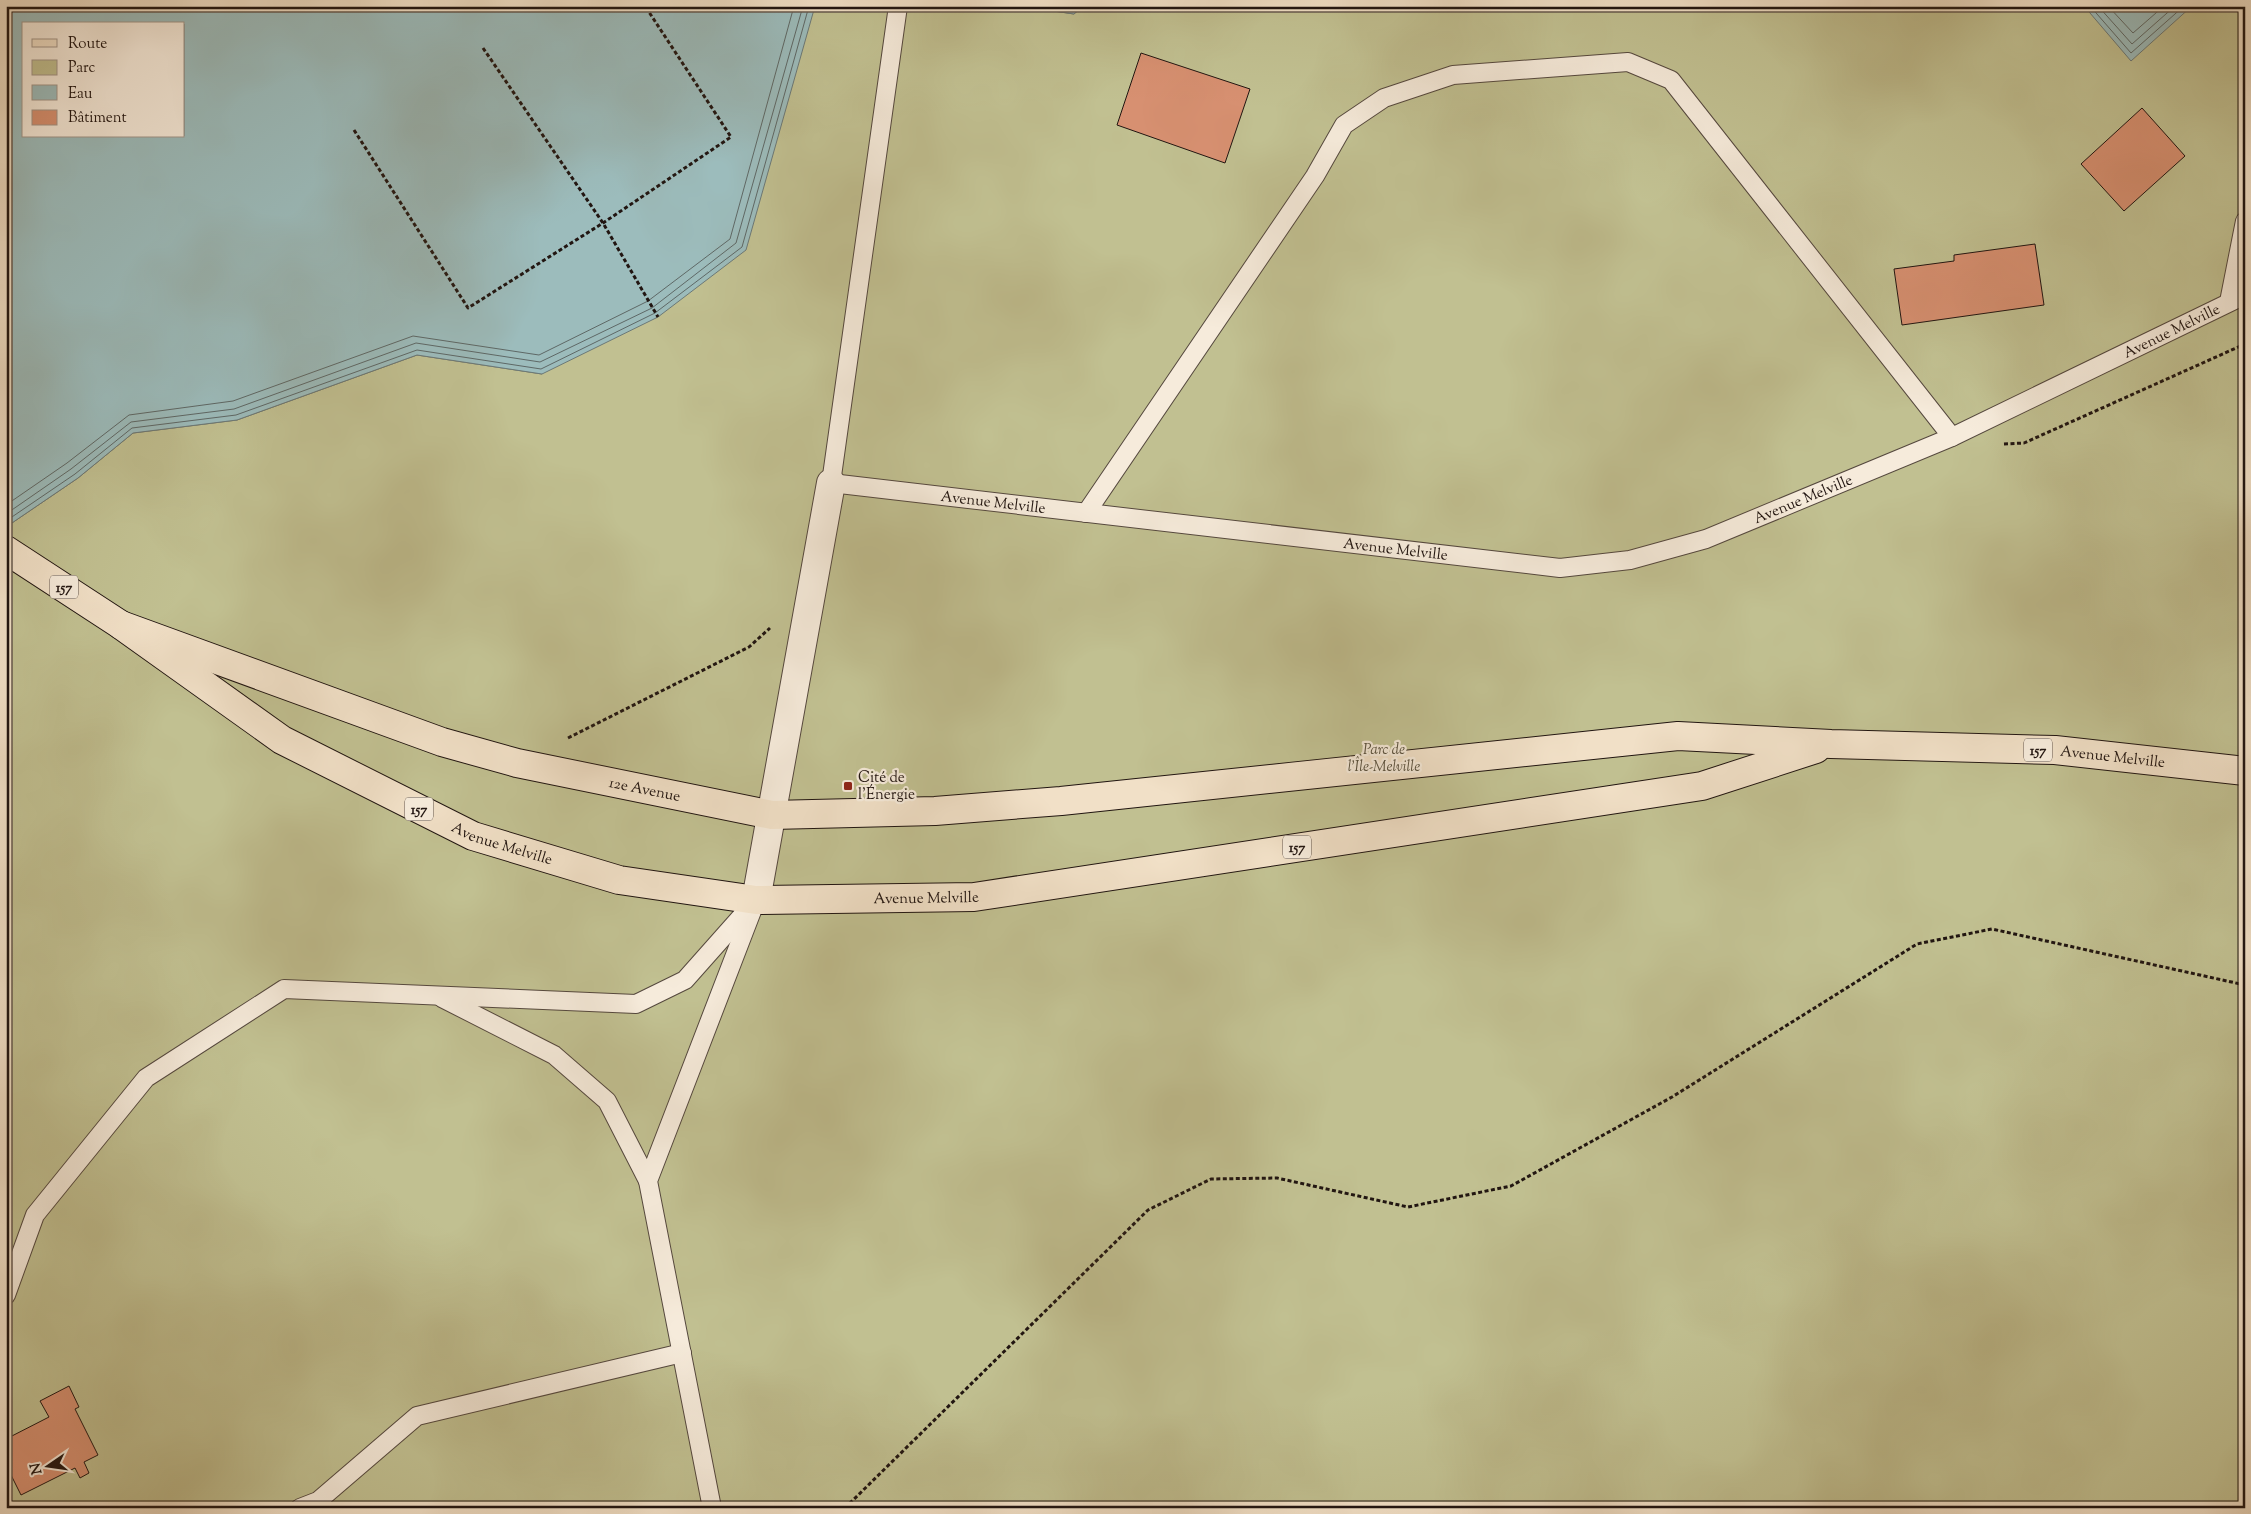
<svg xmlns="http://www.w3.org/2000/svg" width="2251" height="1514" font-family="'Sorts Mill Goudy',serif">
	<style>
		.green { fill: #c1c091; stroke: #716a51 }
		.water { fill: #9cbcbc; stroke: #6b7978; fill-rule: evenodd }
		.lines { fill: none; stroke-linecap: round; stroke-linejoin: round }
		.shore { stroke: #5e6866; stroke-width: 1 }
		.building { fill: #d79071; stroke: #211511 }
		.service-casing { stroke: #55483e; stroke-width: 20 }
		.minor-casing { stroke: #55483e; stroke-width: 30 }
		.primary-casing { stroke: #211511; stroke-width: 30 }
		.path { stroke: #211511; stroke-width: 3; stroke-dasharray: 4 2.5; stroke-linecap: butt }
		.service { stroke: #f6ebdb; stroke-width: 18 }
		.minor { stroke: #f6ebdb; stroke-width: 28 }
		.primary { stroke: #f1e0c7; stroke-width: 28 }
		.poi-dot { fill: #8f2418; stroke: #f6ebdb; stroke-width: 2 }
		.labels { text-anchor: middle; stroke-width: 4.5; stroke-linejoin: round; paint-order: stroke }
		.shield { fill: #f6ebdb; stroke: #61554e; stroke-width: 1 }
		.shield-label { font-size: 14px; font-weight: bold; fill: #211511 }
		.street-label { font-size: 15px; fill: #211511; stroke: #f6ebdb }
		.park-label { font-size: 15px; font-style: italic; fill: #59513e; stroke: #f6ebdb }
		.poi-label { font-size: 15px; fill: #211511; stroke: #f6ebdb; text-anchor: start }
	</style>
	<rect width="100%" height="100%" fill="#f1e0c7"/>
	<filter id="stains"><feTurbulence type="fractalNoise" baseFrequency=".004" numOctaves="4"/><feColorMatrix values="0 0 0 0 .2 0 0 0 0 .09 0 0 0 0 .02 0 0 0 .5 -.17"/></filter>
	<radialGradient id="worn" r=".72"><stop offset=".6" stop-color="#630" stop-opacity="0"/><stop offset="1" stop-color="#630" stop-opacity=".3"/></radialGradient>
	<path class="green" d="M815,6H1020L1074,14L1083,6H1268L1297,11L1335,6H2245V1508H6V527L78,478L133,433L237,420L417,355L542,374Z"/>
	<g class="water">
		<path d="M6,6H815L746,250L658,317L542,374L417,355L237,420L133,433L78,478L6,527ZM24,24H184V136H24Z"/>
		<path d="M1020,6H1083L1074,14Z"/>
		<path d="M1268,6H1335L1297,11Z"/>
		<path d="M2084,6H2192L2131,61Z"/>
	</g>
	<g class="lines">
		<g class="shore">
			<path d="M2090,6L2131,53L2184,6"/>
			<path d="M2098,6L2132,44L2175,6"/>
			<path d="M2108,6L2133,33L2164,6"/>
			<path d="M6,505L67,463L129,415L233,401L413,336L539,355L648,301L730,239L794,6"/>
			<path d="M6,514L71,469L131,422L234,409L416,343L540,362L652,308L736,243L803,6"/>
			<path d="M6,521L75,474L132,428L236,415L417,350L541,369L655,313L742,247L809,6"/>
		</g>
	</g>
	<g class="building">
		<path d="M1141,53L1250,89L1225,163L1117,125Z"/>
		<path d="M2142,108L2185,156L2124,211L2081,164Z"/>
		<path d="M2035,244L2044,305L1902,325L1894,269L1954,261V255Z"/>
		<path d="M69,1386L79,1407L75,1409L98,1455L84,1462L89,1473L80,1478L75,1468L21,1495L6,1465V1439L49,1417L40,1401Z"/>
	</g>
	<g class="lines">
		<g class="service-casing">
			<g id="service">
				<path id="s1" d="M898,6L831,483L1560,568L1630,560L1706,539L1952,437L2245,295"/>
				<path d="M2229,302L2245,221"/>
				<path d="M1086,513L1315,176L1344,125L1384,98L1453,75L1628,62L1671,80L1952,437"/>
				<path d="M442,998L554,1055L607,1101L648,1181"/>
				<path d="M6,1295L35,1215L146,1078L284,989L636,1004L685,980L756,900"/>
				<path d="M300,1508L318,1501L417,1416L682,1353"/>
				<path d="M712,1508L648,1181L752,911"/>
			</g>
		</g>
		<g class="minor-casing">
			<path id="minor" d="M756,900L831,483"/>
		</g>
		<g class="primary-casing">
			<g id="primary">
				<path id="s2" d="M6,550L121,625L282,740L473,836L619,880L756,900L974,897L1702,786L1816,749"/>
				<path id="s3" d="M121,625L442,742L517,763L772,815L935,811L1061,801L1678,736L1831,744L2055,750L2245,771"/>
			</g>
		</g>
		<g class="path">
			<path d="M483,48L603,223L658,317"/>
			<path d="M354,130L468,308L603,223L731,137L645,6"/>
			<path d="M2004,444L2024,443L2245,344"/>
			<path d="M568,738L749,647L770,628"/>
			<path d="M845,1508L1148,1210L1211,1179L1277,1178L1408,1207L1511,1186L1672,1097L1917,944L1992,929L2245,985"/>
		</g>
		<use href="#service" class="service"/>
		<use href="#minor" class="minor"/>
		<use href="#primary" class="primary"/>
	</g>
	<rect class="poi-dot" x="843" y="781" width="10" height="10" rx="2.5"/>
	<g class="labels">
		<g class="shield">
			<rect x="50" y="575.5" width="28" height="23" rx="4"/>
			<rect x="2024" y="738.5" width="28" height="23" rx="4"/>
			<rect x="405" y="797.5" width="28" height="23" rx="4"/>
			<rect x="1283" y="835.5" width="28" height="23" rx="4"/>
		</g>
		<g class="shield-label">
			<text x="64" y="592">157</text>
			<text x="2038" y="755">157</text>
			<text x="419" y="814">157</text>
			<text x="1297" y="852">157</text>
		</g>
		<g class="street-label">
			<text dy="5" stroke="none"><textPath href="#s1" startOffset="1875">Avenue Melville</textPath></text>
			<text dy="5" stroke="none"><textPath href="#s1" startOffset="1470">Avenue Melville</textPath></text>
			<text dy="5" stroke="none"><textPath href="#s1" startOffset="645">Avenue Melville</textPath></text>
			<text dy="5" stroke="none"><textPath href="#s1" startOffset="1050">Avenue Melville</textPath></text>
			<text dy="5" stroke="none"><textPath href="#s3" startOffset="2025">Avenue Melville</textPath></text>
			<text dy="5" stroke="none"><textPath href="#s3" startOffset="550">12e Avenue</textPath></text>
			<text dy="5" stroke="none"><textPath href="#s2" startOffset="579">Avenue Melville</textPath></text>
			<text dy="5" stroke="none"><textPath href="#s2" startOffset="1010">Avenue Melville</textPath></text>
		</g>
		<g class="park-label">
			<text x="1384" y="754">Parc de<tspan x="1384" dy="17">l'Île-Melville</tspan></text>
		</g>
		<g class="poi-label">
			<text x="858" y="782">Cité de<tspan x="858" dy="17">l'Énergie</tspan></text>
		</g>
	</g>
	<rect width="2251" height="1514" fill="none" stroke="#f1e0c7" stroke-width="25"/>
	<rect x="8" y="8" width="2236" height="1499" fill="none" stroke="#211511" stroke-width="2.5"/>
	<rect x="12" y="12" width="2226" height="1489" fill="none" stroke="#211511"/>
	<rect x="22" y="22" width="162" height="115" fill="#f6ebdb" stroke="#a1958a"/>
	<rect x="32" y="39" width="25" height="8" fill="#f1e0c7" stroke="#a1958a"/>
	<text x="68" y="48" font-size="15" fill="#211511">Route</text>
	<rect x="32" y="60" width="25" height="15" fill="#c1c091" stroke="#a1958a"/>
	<text x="68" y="72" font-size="15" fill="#211511">Parc</text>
	<rect x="32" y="85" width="25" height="15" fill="#9cbcbc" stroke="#a1958a"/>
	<text x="68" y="98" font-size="15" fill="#211511">Eau</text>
	<rect x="32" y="110" width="25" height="15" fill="#d79071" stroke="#a1958a"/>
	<text x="68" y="122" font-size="15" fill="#211511">Bâtiment</text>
	<g transform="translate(48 1466) rotate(257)" stroke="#f6ebdb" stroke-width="4" paint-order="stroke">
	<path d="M0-4L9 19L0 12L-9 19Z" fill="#211511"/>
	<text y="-8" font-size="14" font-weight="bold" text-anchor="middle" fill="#211511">N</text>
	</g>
	<rect width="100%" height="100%" filter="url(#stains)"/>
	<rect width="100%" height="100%" fill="url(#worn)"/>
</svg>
